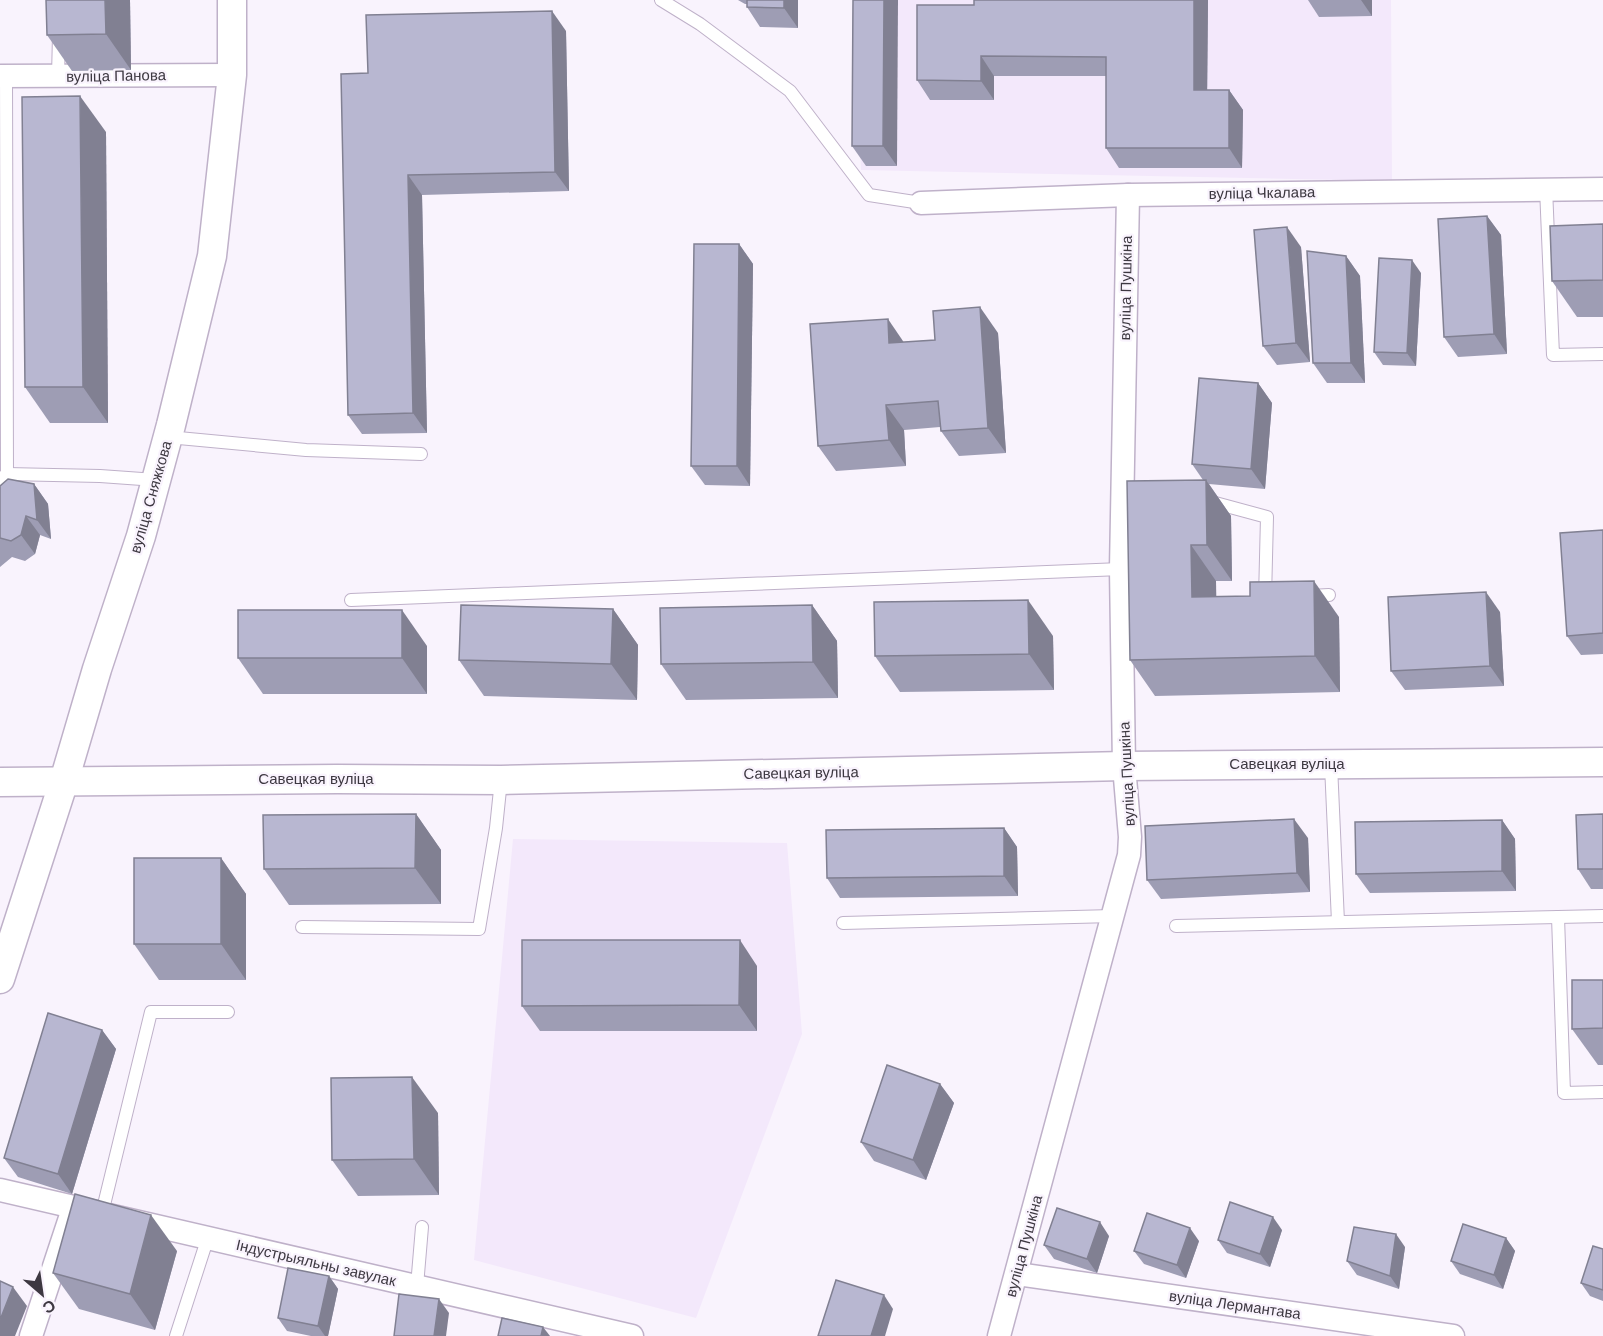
<svg xmlns="http://www.w3.org/2000/svg" width="1603" height="1336" font-family="Arial,sans-serif">
	<style>
		.built { fill: #f3e8fb }
		.lines { fill: none; stroke-linecap: round; stroke-linejoin: round }
		.service-casing { stroke: #bfb1c9; stroke-width: 14 }
		.minor-casing { stroke: #bfb1c9; stroke-width: 25 }
		.tertiary-casing { stroke: #bfb1c9; stroke-width: 31 }
		.service { stroke: #fff; stroke-width: 12 }
		.minor { stroke: #fff; stroke-width: 22 }
		.tertiary { stroke: #fff; stroke-width: 28 }
		.wall { fill: #9e9db4 }
		.shaded-wall { fill: #818092 }
		.building { fill: #b8b7d1; stroke: #818092; stroke-width: 1.5 }
		.labels { text-anchor: middle; stroke-width: 4.5; stroke-linejoin: round; paint-order: stroke }
		.street-label { font-size: 15px; fill: #3d3841; stroke: #f9f3fd }
	</style>
	<rect width="100%" height="100%" fill="#f9f3fd"/>
	<g class="built">
		<path d="M854,0H1391L1392,181L861,170Z"/>
		<path d="M513,839L787,843L802,1034L696,1318L474,1260Z"/>
	</g>
	<g class="lines">
		<g class="service-casing">
			<g id="service">
				<path d="M661,0L700,24L790,91L869,195L921,203"/>
				<path d="M6,76L7,474"/>
				<path d="M58,76L59,35"/>
				<path d="M1546,188L1553,355L1603,354"/>
				<path d="M168,437L306,450L421,454"/>
				<path d="M0,479L7,474L100,476L156,480"/>
				<path d="M1208,501L1267,517L1265,598"/>
				<path d="M1310,596L1329,595"/>
				<path d="M351,600L1121,569"/>
				<path d="M1331,765L1338,922"/>
				<path d="M1558,917L1564,1093L1603,1092"/>
				<path d="M843,923L1113,916"/>
				<path d="M1176,926L1603,916"/>
				<path d="M302,927L479,929L496,828L501,780"/>
				<path d="M102,1213L151,1012H228"/>
				<path d="M417,1286L422,1227"/>
				<path d="M176,1336L208,1237"/>
			</g>
		</g>
		<g class="minor-casing">
			<g id="minor">
				<path d="M0,76L232,75"/>
				<path d="M921,203L1128,195L1603,189"/>
				<path d="M0,1190L632,1336"/>
				<path d="M1017,1274L1453,1336"/>
				<path d="M31,1336L73,1209"/>
				<path d="M999,1336L1129,855L1130,837L1124,766L1121,569L1128,195"/>
			</g>
		</g>
		<g class="tertiary-casing">
			<g id="tertiary">
				<path d="M0,782L337,779L501,780L1124,766L1603,762"/>
				<path d="M0,979L64,781L97,669L141,536L171,425L212,256L232,75V0"/>
			</g>
		</g>
		<use href="#service" class="service"/>
		<use href="#minor" class="minor"/>
		<use href="#tertiary" class="tertiary"/>
	</g>
	<g class="wall">
		<path d="M130,0L131,70L72,71L47,35Z"/>
		<path d="M738,0H798V28L760,27L747,7V4H745Z"/>
		<path d="M853,0L897,166H866L852,146Z"/>
		<path d="M974,0H1208L1207,90H1229L1243,110L1242,168H1119L1106,148V76H994V100H930L917,80L974,5Z"/>
		<path d="M1308,0H1372V16L1319,17Z"/>
		<path d="M566,31L569,191L422,195L427,433L362,434L348,415L368,73Z"/>
		<path d="M106,132L108,423H50L25,387Z"/>
		<path d="M1487,216L1501,235L1507,354L1458,357L1444,337Z"/>
		<path d="M1603,224V317H1577L1552,281Z"/>
		<path d="M739,244L753,264L750,486L705,485L691,466Z"/>
		<path d="M1301,247L1310,362L1277,365L1263,346Z"/>
		<path d="M1346,256L1360,276L1365,383H1327L1313,363Z"/>
		<path d="M1421,273L1416,366L1383,365L1374,352Z"/>
		<path d="M998,333L1006,453L959,456L941,431L940,427L904,430L906,466L836,471L818,446L904,342L935,340Z"/>
		<path d="M1258,383L1272,403L1265,489L1209,484L1231,516L1232,581H1216V597L1339,617L1340,692L1155,696L1130,660L1203,480L1192,464Z"/>
		<path d="M34,484L48,504L51,539L40,535L35,554L25,561L12,557L0,567V486Z"/>
		<path d="M1603,530V654L1581,655L1567,636Z"/>
		<path d="M812,605L837,641L838,698L686,700L661,664Z"/>
		<path d="M613,609L638,645L637,700L484,696L459,660Z"/>
		<path d="M1500,612L1504,686L1405,690L1391,671Z"/>
		<path d="M1053,636L1054,690L900,692L875,656Z"/>
		<path d="M427,646V694H263L238,658Z"/>
		<path d="M416,814L441,850V904L289,905L264,869Z"/>
		<path d="M1603,814V889H1591L1578,869Z"/>
		<path d="M1502,820L1515,839L1516,891L1370,893L1356,874Z"/>
		<path d="M1004,828L1017,847L1018,896L840,898L827,878Z"/>
		<path d="M1308,838L1310,892L1161,899L1147,880Z"/>
		<path d="M221,858L246,894V980H159L134,944Z"/>
		<path d="M757,966V1031H540L522,1006Z"/>
		<path d="M1603,980V1065H1598L1572,1029Z"/>
		<path d="M102,1030L116,1049L72,1194L18,1177L4,1158Z"/>
		<path d="M940,1084L954,1103L926,1180L874,1161L861,1142Z"/>
		<path d="M438,1113L439,1195L358,1196L332,1160Z"/>
		<path d="M1282,1230L1270,1267L1227,1253L1218,1240Z"/>
		<path d="M1109,1236L1097,1273L1054,1259L1044,1245Z"/>
		<path d="M1506,1238L1515,1251L1503,1289L1460,1274L1451,1261Z"/>
		<path d="M1199,1241L1186,1278L1144,1264L1134,1251Z"/>
		<path d="M1405,1247L1399,1289L1357,1275L1347,1261Z"/>
		<path d="M1603,1249V1301L1590,1296L1581,1283Z"/>
		<path d="M177,1251L155,1330L79,1309L53,1273Z"/>
		<path d="M329,1276L338,1289L328,1336H311L287,1331L278,1318Z"/>
	</g>
	<g class="shaded-wall">
		<path d="M105,0H130L131,70L106,34Z"/>
		<path d="M784,0H798V28L784,8Z"/>
		<path d="M884,0H898L897,166L883,146Z"/>
		<path d="M1194,0H1208L1207,110L1194,90Z"/>
		<path d="M1361,0H1372V16Z"/>
		<path d="M552,11L566,31L569,191L555,172Z"/>
		<path d="M981,56L994,76V100L981,81Z"/>
		<path d="M1229,90L1243,110L1242,168L1229,148Z"/>
		<path d="M80,96L106,132L108,423L83,387Z"/>
		<path d="M408,175L422,195L427,433L413,413Z"/>
		<path d="M1487,216L1501,235L1507,354L1494,334Z"/>
		<path d="M1287,227L1301,247L1310,362L1296,343Z"/>
		<path d="M739,244L753,264L750,486L737,466Z"/>
		<path d="M1346,256L1360,276L1365,383L1351,363Z"/>
		<path d="M1412,260L1421,273L1416,366L1407,353Z"/>
		<path d="M980,307L998,333L1006,453L988,428Z"/>
		<path d="M888,319L905,344L889,343Z"/>
		<path d="M1258,383L1272,403L1265,489L1251,469Z"/>
		<path d="M886,405L904,430L906,466L889,440Z"/>
		<path d="M1206,480L1231,516L1232,581L1207,545Z"/>
		<path d="M34,484L48,504L51,539L37,520Z"/>
		<path d="M26,516L40,535L35,554L21,535Z"/>
		<path d="M1191,545L1216,581L1217,633L1192,597Z"/>
		<path d="M1314,581L1339,617L1340,692L1315,656Z"/>
		<path d="M1486,592L1500,612L1504,686L1490,666Z"/>
		<path d="M1028,600L1053,636L1054,690L1029,654Z"/>
		<path d="M812,605L837,641L838,698L813,662Z"/>
		<path d="M613,609L638,645L637,700L611,664Z"/>
		<path d="M402,610L427,646V694L402,658Z"/>
		<path d="M416,814L441,850V904L415,868Z"/>
		<path d="M1294,819L1308,838L1310,892L1297,873Z"/>
		<path d="M1502,820L1515,839L1516,891L1502,871Z"/>
		<path d="M1004,828L1017,847L1018,896L1004,876Z"/>
		<path d="M221,858L246,894V980L221,944Z"/>
		<path d="M740,940L757,966V1031L739,1005Z"/>
		<path d="M102,1030L116,1049L72,1194L58,1174Z"/>
		<path d="M412,1077L438,1113L439,1195L414,1159Z"/>
		<path d="M940,1084L954,1103L926,1180L913,1160Z"/>
		<path d="M151,1215L177,1251L155,1330L130,1294Z"/>
		<path d="M1273,1217L1282,1230L1270,1267L1260,1254Z"/>
		<path d="M1100,1222L1109,1236L1097,1273L1087,1259Z"/>
		<path d="M1190,1228L1199,1241L1186,1278L1177,1265Z"/>
		<path d="M1396,1234L1405,1247L1399,1289L1390,1276Z"/>
		<path d="M1506,1238L1515,1251L1503,1289L1494,1275Z"/>
		<path d="M329,1276L338,1289L328,1336H325L318,1326Z"/>
		<path d="M13,1287L27,1306L15,1336H0V1320Z"/>
		<path d="M884,1295L893,1309L885,1336H871Z"/>
		<path d="M439,1299L449,1313L446,1336H434Z"/>
		<path d="M543,1327L550,1336H541Z"/>
	</g>
	<g class="building">
		<path d="M46,0H105L106,34L47,35Z"/>
		<path d="M747,0H784V8L747,7Z"/>
		<path d="M853,0H884L883,146H852Z"/>
		<path d="M974,0H1194V90H1229V148H1106V57L981,56V81L917,80V5H974Z"/>
		<path d="M552,11L555,172L408,175L413,413L348,415L341,74L368,73L366,15Z"/>
		<path d="M80,96L83,387H25L22,97Z"/>
		<path d="M1487,216L1494,334L1444,337L1438,219Z"/>
		<path d="M1603,224V280L1552,281L1550,226Z"/>
		<path d="M1287,227L1296,343L1263,346L1254,230Z"/>
		<path d="M694,244H739L737,466H691Z"/>
		<path d="M1307,251L1346,256L1351,363H1313Z"/>
		<path d="M1379,258L1412,260L1407,353L1374,352Z"/>
		<path d="M980,307L988,428L941,431L938,401L886,405L889,440L818,446L810,324L888,319L889,343L935,340L933,311Z"/>
		<path d="M1199,378L1258,383L1251,469L1192,464Z"/>
		<path d="M8,479L34,484L37,520L26,516L21,535L11,541L0,538V486Z"/>
		<path d="M1206,480L1207,545H1191L1192,597L1250,596V582L1314,581L1315,656L1130,660L1127,481Z"/>
		<path d="M1603,530V633L1567,636L1560,533Z"/>
		<path d="M1486,592L1490,666L1391,671L1388,597Z"/>
		<path d="M1028,600L1029,654L875,656L874,602Z"/>
		<path d="M461,605L613,609L611,664L459,660Z"/>
		<path d="M812,605L813,662L661,664L660,608Z"/>
		<rect x="238" y="610" width="164" height="48"/>
		<path d="M416,814L415,868L264,869L263,815Z"/>
		<path d="M1603,814V869H1578L1576,815Z"/>
		<path d="M1294,819L1297,873L1147,880L1145,826Z"/>
		<path d="M1502,820V871L1356,874L1355,822Z"/>
		<path d="M1004,828V876L827,878L826,830Z"/>
		<rect x="134" y="858" width="87" height="86"/>
		<path d="M522,940H740L739,1005L522,1006Z"/>
		<path d="M1572,980H1603V1028L1572,1029Z"/>
		<path d="M48,1013L102,1030L58,1174L4,1158Z"/>
		<path d="M887,1065L940,1084L913,1160L861,1142Z"/>
		<path d="M412,1077L414,1159L332,1160L331,1078Z"/>
		<path d="M75,1194L151,1215L130,1294L53,1273Z"/>
		<path d="M1230,1202L1273,1217L1260,1254L1218,1240Z"/>
		<path d="M1057,1208L1100,1222L1087,1259L1044,1245Z"/>
		<path d="M1147,1213L1190,1228L1177,1265L1134,1251Z"/>
		<path d="M1463,1224L1506,1238L1494,1275L1451,1261Z"/>
		<path d="M1354,1227L1396,1234L1390,1276L1347,1261Z"/>
		<path d="M1593,1246L1603,1249V1290L1581,1283Z"/>
		<path d="M288,1268L329,1276L318,1326L278,1318Z"/>
		<path d="M836,1280L884,1295L871,1336H818Z"/>
		<path d="M0,1281L13,1287L0,1320Z"/>
		<path d="M399,1294L439,1299L434,1336H394Z"/>
		<path d="M502,1318L543,1327L541,1336H498Z"/>
	</g>
	<g class="labels">
		<g class="street-label">
			<text transform="translate(116 76) rotate(-1)" y="5">вуліца Панова</text>
			<text transform="translate(1262 193) rotate(-1)" y="5">вуліца Чкалава</text>
			<text transform="translate(1126 288) rotate(-89)" y="5">вуліца Пушкіна</text>
			<text transform="translate(151 497) rotate(-74)" y="5">вуліца Сняжкова</text>
			<text x="1287" y="769">Савецкая вуліца</text>
			<text transform="translate(801 773) rotate(-1)" y="5">Савецкая вуліца</text>
			<text transform="translate(1127 774) rotate(-93)" y="5">вуліца Пушкіна</text>
			<text x="316" y="784">Савецкая вуліца</text>
			<text transform="translate(1024 1246) rotate(-75)" y="5">вуліца Пушкіна</text>
			<text transform="translate(316 1263) rotate(13)" y="5">Індустрыяльны завулак</text>
			<text transform="translate(1235 1305) rotate(8)" y="5">вуліца Лермантава</text>
		</g>
	</g>
	<g transform="translate(42 1294) rotate(151)" stroke="#f9f3fd" stroke-width="4.5" paint-order="stroke">
	<path d="M0-4.5L10 22L0 15L-10 22Z" fill="#3d3841"/>
	<text y="-9" font-size="16" font-weight="bold" text-anchor="middle" fill="#3d3841">С</text>
	</g>
</svg>
